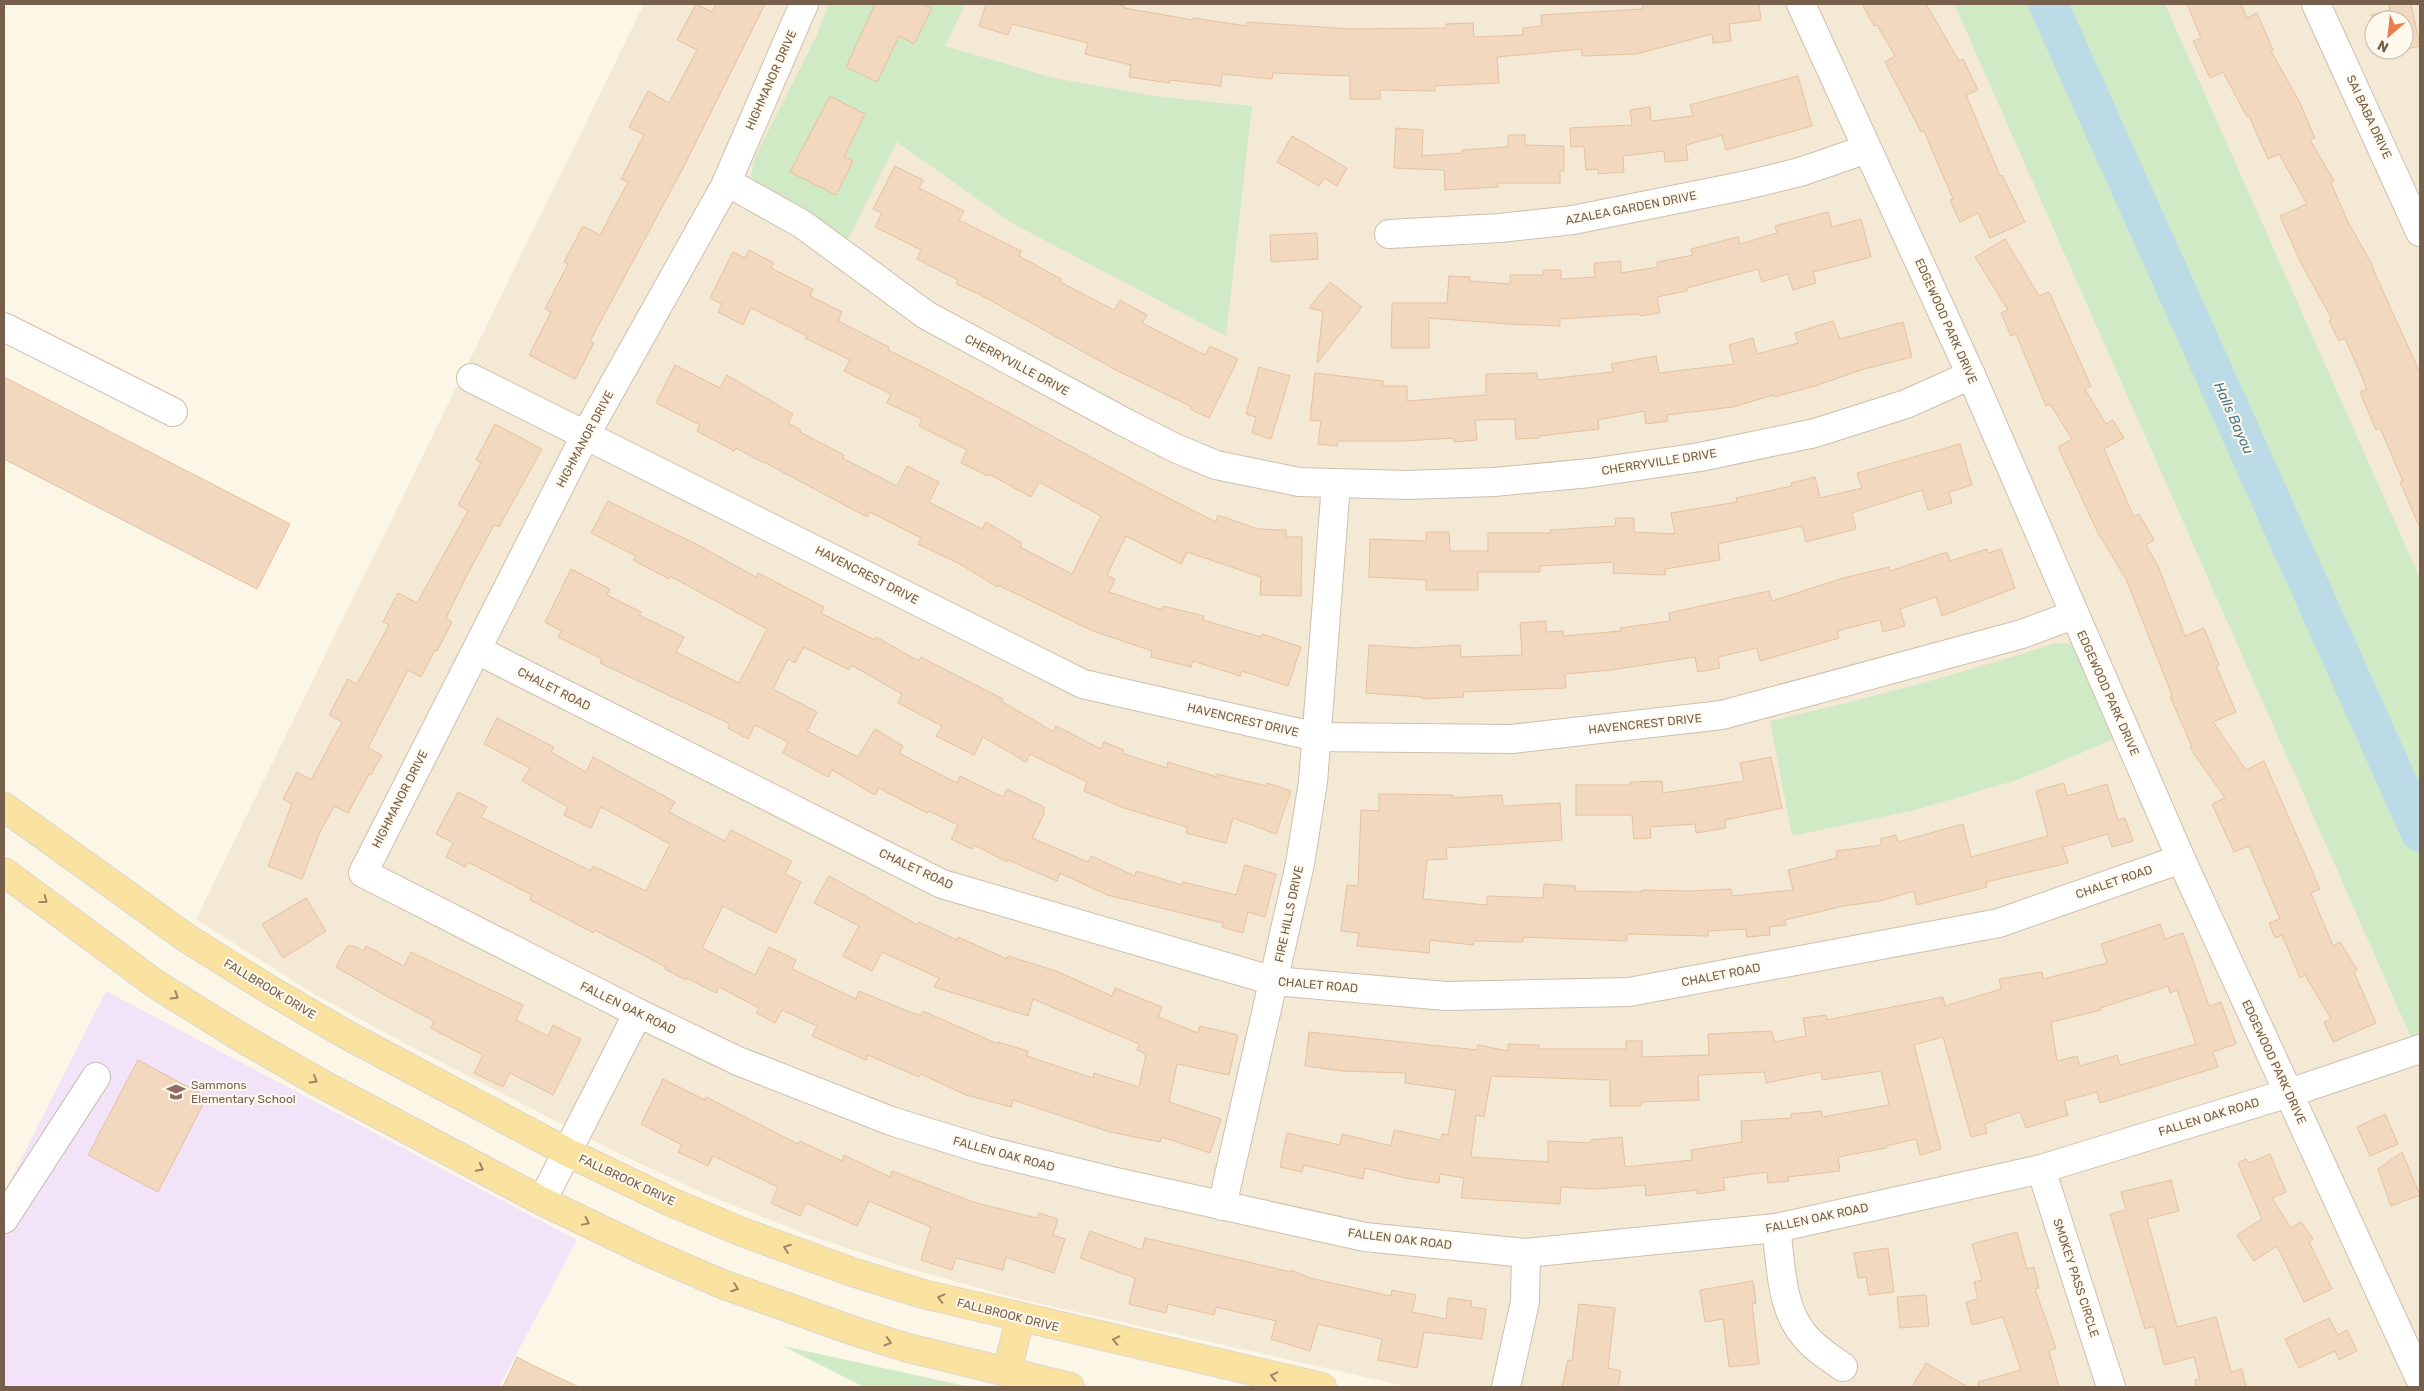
<svg xmlns="http://www.w3.org/2000/svg" width="2424" height="1391" font-family="Rubik,sans-serif">
	<style>
		.residential { fill: #f4e9d5; fill-rule: evenodd }
		.education { fill: #f3e3f9 }
		.green { fill: #d0eac5 }
		.lines { fill: none; stroke-linecap: round; stroke-linejoin: round }
		.river { stroke: #bbdbe6; stroke-width: 39 }
		.building { fill: #f2d8be; stroke: #e5c19f; fill-rule: evenodd }
		.minor-casing { stroke: #cebfad; stroke-width: 30 }
		.major-casing { stroke: #dbd5d0; stroke-width: 30 }
		.minor { stroke: #fff; stroke-width: 28 }
		.major { stroke: #fae3a0; stroke-width: 28 }
		.oneway { stroke: #9e8764 }
		.labels { text-anchor: middle; stroke-width: 4; stroke-linejoin: round; paint-order: stroke }
		.street-label { font-size: 12px; fill: #765f4b; stroke: #fffaed }
		.education-label { font-size: 12px; fill: #785e54; stroke: #fffaed; text-anchor: start }
		.water-label { font-size: 14px; font-style: italic; fill: #44778a; stroke: #fffaed }
	</style>
	<rect width="100%" height="100%" fill="#fcf6e7"/>
	<g class="residential">
		<path d="M644,4H1954L2420,1058V1387H1410L1011,1297L904,1267L805,1234L705,1194L618,1153L408,1045L314,994L196,919Z"/>
		<path d="M2165,4H2420V578ZM2374,20H2404V50H2374Z"/>
	</g>
	<path class="education" d="M106,991L577,1240L499,1387H4V1193Z"/>
	<g class="green">
		<path d="M828,4H965L945,46L1054,78L1161,97L1252,106L1226,336L1010,222L897,142L846,243L759,185L751,175L755,157L817,35Z"/>
		<path d="M1954,4H2165L2420,578V1058Z"/>
		<path d="M2056,643L2071,644L2080,653L2119,737L2017,780L1915,810L1792,836L1770,721C1867,699 1961,674 2056,643Z"/>
		<path d="M783,1346L970,1387H864Z"/>
	</g>
	<g class="lines">
		<path class="river" d="M2048,4L2420,832"/>
	</g>
	<g class="building">
		<path d="M696,4L712,12L716,4H765L684,166L590,341L594,343L575,379L529,355L551,312L545,309L568,264L564,262L583,226L600,235L628,182L621,179L644,135L629,127L648,91L669,103L697,50L677,40Z"/>
		<path d="M875,4H922L932,8L914,44L899,36L877,82L846,67Z"/>
		<path d="M986,4H1116L1125,6L1124,8L1193,20V18L1247,26V22L1350,29L1446,28V24L1473,23L1474,37L1523,35V28L1542,26L1541,15L1643,9L1642,4H1759L1761,20L1729,24L1731,41L1713,43L1712,34L1636,54L1582,56V49L1497,57L1499,83L1435,86V91L1380,90V99H1350V76L1273,73L1272,79L1222,74L1221,86L1170,80L1169,83L1129,77L1131,65L1085,54L1088,43L1012,24L1008,35L979,26Z"/>
		<path d="M1862,4H1926L1959,61L1963,59L1978,90L1966,95L2000,176L2002,175L2025,222L1990,238L1978,213L1960,222L1950,200L1953,199L1924,131L1921,132L1885,62L1895,56L1877,25L1874,26Z"/>
		<path d="M2187,4H2241L2247,18L2257,13L2273,50L2271,51L2299,101L2315,138L2310,140L2334,181L2331,183L2348,222L2374,268L2373,269L2420,373V528L2400,482L2403,481L2380,428L2376,430L2360,392L2367,389L2345,338L2339,341L2329,321L2332,319L2301,263L2280,216L2307,204L2279,154L2268,159L2249,116L2247,117L2223,72L2210,78L2193,41L2201,38Z"/>
		<path d="M2389,4H2411L2420,46L2404,50V20H2374V26L2371,15L2390,10Z"/>
		<path d="M1798,76L1812,126L1726,150L1722,135L1686,145L1688,160L1665,162L1664,151L1623,156L1624,172L1598,174V169L1586,170L1584,146L1571,147L1570,128L1632,125L1630,110L1650,107L1651,121L1693,116L1690,105Z"/>
		<path d="M830,96L865,114L844,157L853,161L836,195L790,172Z"/>
		<path d="M1396,128L1423,130L1422,156L1462,153V150L1508,147V135H1525V145L1564,146V171H1560V183H1498V187L1445,190L1444,170L1394,168Z"/>
		<path d="M1292,136L1347,168L1337,186L1324,178L1319,186L1277,162Z"/>
		<path d="M895,166L923,180L919,188L964,211L959,220L1021,251L1019,256L1061,279L1060,282L1114,310L1120,300L1147,315L1142,323L1205,355L1210,346L1238,359L1209,418L1190,409L1192,407L1116,370L979,294L956,284L958,280L917,259L921,250L875,227L882,213L873,209Z"/>
		<path d="M1828,212L1832,227L1861,219L1871,257L1813,272L1816,283L1793,290L1788,274L1762,282L1758,269L1687,288V291L1657,297L1660,313L1640,316L1639,314L1560,319V326L1509,324L1429,318V348H1391L1392,303H1447L1449,276L1470,277V281L1510,284V275H1543L1544,270H1561V279L1595,277L1594,263L1621,261V273L1658,267L1657,262L1693,255L1691,249L1738,237L1740,244L1777,233L1775,226Z"/>
		<path d="M1317,233L1318,259L1271,262L1270,235Z"/>
		<path d="M2005,239L2039,296L2049,292L2091,386L2085,389L2106,424L2113,420L2124,438L2104,449L2134,517L2139,514L2154,540L2146,545L2158,566L2185,636L2204,628L2219,665L2216,666L2236,712L2213,722L2246,770L2264,761L2320,889L2311,893L2333,946L2340,942L2357,970L2354,972L2376,1023L2333,1042L2324,1022L2331,1019L2305,975L2300,978L2282,935L2275,938L2269,923L2280,919L2249,846L2234,852L2212,804L2225,798L2190,748L2192,747L2170,696L2172,695L2126,579L2096,529L2058,447L2072,439L2050,404L2046,406L2016,334L2011,336L2001,313L2008,310L1975,257Z"/>
		<path d="M749,250L774,263L771,268L813,289L810,296L842,312L838,321L889,347L888,350L931,371L1141,484L1216,522L1218,515L1258,529L1286,530V537H1302L1301,596L1260,595L1261,577L1187,552L1181,564L1126,536L1107,575L1115,579L1109,592L1162,610L1163,606L1204,616L1203,620L1261,637L1262,634L1301,647L1288,686L1242,671L1240,676L1193,661L1191,667L1151,657L1152,651L1093,631L998,585L997,587L962,565L918,544L921,538L870,512L867,517L764,462V463L736,448L734,451L697,431L700,425L656,403L675,365L720,388L727,375L793,414L788,423L801,430L800,432L844,455L842,458L897,486L907,466L939,482L929,502L982,529L986,522L1022,543L1020,547L1072,574L1101,516L1039,482L1031,497L989,474L988,476L961,463L967,450L919,426L922,419L887,403L891,394L844,371L850,360L805,338L807,336L751,308L743,325L718,312L722,304L710,298L733,252L745,258Z"/>
		<path d="M1330,282L1362,307L1317,363L1323,311L1309,308Z"/>
		<path d="M1833,321L1840,339L1903,322L1912,357L1864,369L1815,386L1774,397L1773,395L1733,407L1667,415L1668,421L1646,424L1644,411L1598,420L1599,429L1539,436V438L1516,439L1515,419L1475,420L1477,440L1454,442L1453,438L1406,441H1338L1337,446L1318,444L1321,421L1310,420L1315,373L1383,381V386H1407V401L1486,395V374L1537,373L1538,380L1613,372L1611,364L1656,356L1659,373L1734,364L1729,345L1753,338L1757,354L1798,343L1795,333Z"/>
		<path d="M1259,367L1290,376L1271,439L1252,433L1256,417L1246,414Z"/>
		<path d="M4,377L290,524L257,589L4,459Z"/>
		<path d="M495,424L542,449L499,527L494,525L466,577L446,618L452,622L437,651L435,650L421,677L408,670L368,748L382,755L371,775L369,774L348,813L334,806L320,832L302,879L268,866L292,804L283,799L297,772L311,780L342,722L329,715L348,679L357,684L389,625L383,622L398,593L417,603L468,511L458,505L481,463L476,460Z"/>
		<path d="M1960,444L1972,485L1949,492L1952,503L1928,510L1922,490L1852,513L1856,529L1806,542L1802,526L1718,544L1720,560L1665,569V575L1613,573L1614,562L1540,566V572H1478V590H1426V580L1369,577L1370,539L1426,541V532H1449L1450,551H1488V533H1551L1550,530L1615,526L1616,518H1634V532L1675,534L1671,513L1737,502L1736,498L1792,486L1791,483L1815,477L1820,498L1862,488L1857,473Z"/>
		<path d="M608,501L698,545L756,577L758,573L824,607L821,613L875,640L876,637L919,661L921,657L942,668L1003,699L1001,701L1054,732L1056,726L1101,749L1104,742L1124,750L1122,753L1167,768L1168,762L1217,777V774L1266,786L1267,783L1291,791L1276,834L1233,818L1226,843L1186,833L1187,827L1124,808L1084,791L1087,782L1030,754L1026,762L983,737L974,755L936,736L942,726L898,703L902,694L851,665L849,670L804,647L795,663L788,659L773,689L817,712L807,731L858,757L875,729L903,746L899,753L957,783L960,776L1003,797L1007,789L1044,807V814L1032,838L1088,862L1091,856L1135,876L1136,871L1182,885L1183,882L1236,895L1245,865L1276,874L1265,917L1248,912L1243,933L1222,927L1223,923L1107,895L1060,873L1057,881L1008,860L1007,862L974,845L972,849L951,839L958,825L929,811L927,813L879,788L875,795L832,770L828,777L783,753L788,742L755,725L748,739L728,728L730,724L600,663L602,659L558,637L561,631L545,622L571,569L610,589L607,595L641,612L639,615L684,637L676,652L739,683L767,629L670,576L669,579L633,560L636,556L591,533Z"/>
		<path d="M1987,549L1988,553L2001,549L2015,588L1942,616L1936,597L1900,609L1905,626L1883,632L1880,620L1837,631L1839,638L1760,661L1757,648L1718,657L1720,668L1698,672L1695,657L1611,670L1565,674L1566,688L1463,692L1464,697L1422,699V697L1366,693L1369,645L1415,648L1460,645L1461,657L1522,655L1520,623L1546,621V632L1563,631V636L1621,631L1620,628L1670,621L1669,613L1769,591L1772,601L1840,579L1889,567L1890,571L1947,552L1950,561Z"/>
		<path d="M497,718L554,747L551,752L586,772L593,757L626,775L675,802L669,812L725,841L731,830L792,861L785,874L801,882L776,933L723,906L702,948L755,975L769,947L796,960L792,969L856,999L859,991L912,1013L921,1015L923,1011L998,1044V1042L1028,1051L1027,1056L1093,1078L1094,1073L1139,1087L1146,1054L1137,1050L1139,1044L1033,999L1028,1016L934,987L939,978L882,952L872,971L843,956L859,926L814,903L829,876L918,925L919,922L957,940L958,937L1007,959L1008,956L1056,971L1112,996L1115,988L1162,1007L1158,1017L1198,1033L1200,1026L1238,1035L1229,1075L1177,1064L1169,1102L1221,1119L1210,1153L1162,1137L1160,1142L1110,1132L1013,1100L1011,1107L966,1095L921,1074L919,1077L868,1055L866,1060L812,1036L817,1026L782,1010L775,1023L756,1013L759,1008L719,987L716,993L687,978L686,980L665,969L666,967L595,930L594,933L530,900L532,895L468,862L465,867L446,857L453,843L436,834L458,792L487,807L481,817L591,871L593,866L646,891L670,844L601,807L591,828L564,815L568,807L522,781L530,768L484,744Z"/>
		<path d="M1771,757L1782,808L1725,820L1726,828L1696,833L1695,824L1650,827L1651,838L1634,839L1632,815H1576V785H1630V782L1662,781L1663,793L1744,781L1740,763Z"/>
		<path d="M2064,783L2067,796L2107,784L2118,820L2125,818L2133,841L2112,847L2108,834L2063,847L2068,863L1986,882L1987,887L1917,905L1914,891L1880,901L1843,906L1785,920L1786,925L1769,927L1770,935L1747,937L1746,929L1708,931V936L1627,934V941L1523,937V942L1474,941L1473,945L1430,940L1429,953L1357,946L1359,933L1341,931L1347,885L1358,886L1361,810L1379,811V794L1453,795V798L1502,795L1503,806L1560,803L1562,840L1446,848L1447,859L1427,860L1423,899L1487,905V896L1543,898L1544,884L1576,886L1575,891L1642,892V890L1689,891L1731,889L1732,896L1793,890L1788,870L1837,858L1836,851L1882,845L1880,839L1896,835L1898,842L1963,824L1971,857L2048,836L2036,791Z"/>
		<path d="M306,898L326,931L283,958L262,924Z"/>
		<path d="M2160,924L2165,939L2183,933L2209,1006L2221,1002L2236,1044L2213,1052L2218,1067L2100,1103L2097,1092L2064,1101L2068,1115L2026,1128L2020,1112L1985,1124L1987,1133L1971,1137L1943,1037L1914,1045L1941,1149L1920,1155L1916,1139L1886,1146V1148L1838,1157L1840,1171L1788,1177L1789,1181L1768,1183L1767,1172L1723,1178L1725,1190L1697,1194V1190L1646,1196L1645,1185L1596,1189L1561,1187L1560,1204L1461,1198L1464,1178L1440,1174L1439,1183L1405,1178L1365,1168L1363,1179L1304,1165L1302,1172L1280,1167L1287,1133L1340,1145L1342,1134L1391,1146L1394,1130L1441,1140L1442,1134L1448,1135L1456,1090L1405,1083L1406,1073L1342,1071L1305,1066L1309,1032L1477,1050L1478,1045L1508,1051V1044L1539,1045V1049H1626V1041H1642V1057L1709,1055L1708,1034L1772,1031L1774,1042L1806,1036L1803,1018L1826,1015L1827,1020L1943,997L1945,1006L2001,989L1999,979L2042,972L2043,979L2107,963L2101,944ZM2168,986L2170,993L2177,990L2196,1044L2120,1065L2117,1055L2080,1066L2077,1056L2057,1061L2051,1022L2101,1010L2100,1008ZM1881,1071L1889,1105L1822,1117V1111L1791,1114V1118L1741,1121L1742,1142L1691,1150L1692,1160L1625,1167L1622,1137L1591,1140V1143L1548,1141V1162L1471,1157L1476,1115L1484,1117L1491,1076L1610,1080V1106H1641V1102L1699,1100L1698,1075L1764,1072L1766,1083L1821,1072L1822,1080Z"/>
		<path d="M347,946H354L363,951L366,946L404,966L411,952L523,1005L516,1020L548,1036L553,1025L581,1039L553,1095L510,1073L503,1087L474,1073L483,1055L431,1028L434,1021L388,997L336,967Z"/>
		<path d="M138,1060L207,1097L158,1192L88,1155Z"/>
		<path d="M663,1079L705,1100L706,1097L798,1144L800,1141L842,1161L844,1155L890,1177L892,1171L973,1202L1037,1218L1039,1213L1058,1219L1053,1235L1065,1239L1054,1273L1006,1257L1003,1270L956,1258L952,1270L921,1260L931,1227L869,1201L857,1226L806,1203L800,1216L771,1203L778,1187L713,1156L708,1166L678,1152L682,1145L641,1124Z"/>
		<path d="M2385,1114L2398,1144L2370,1156L2357,1127Z"/>
		<path d="M2402,1152L2420,1195L2391,1206L2378,1169Z"/>
		<path d="M2270,1154L2286,1192L2272,1198L2291,1228L2301,1222L2313,1239L2309,1242L2332,1289L2304,1302L2277,1246L2254,1261L2237,1235L2262,1219L2238,1163L2246,1159L2249,1163Z"/>
		<path d="M2171,1180L2179,1211L2147,1219L2177,1327L2216,1317L2231,1372L2242,1369L2246,1387H2196L2195,1380L2200,1379L2194,1357L2164,1365L2154,1326L2145,1329L2110,1214L2126,1210L2121,1192Z"/>
		<path d="M1090,1231L1142,1250L1145,1238L1291,1272V1270L1310,1278L1391,1296L1392,1290L1416,1295L1412,1312L1446,1319L1448,1298L1472,1301L1471,1307L1486,1309L1482,1339L1424,1332L1417,1368L1378,1360L1382,1339L1318,1324L1310,1351L1271,1339L1276,1321L1216,1307L1214,1315L1168,1304L1166,1313L1129,1304L1135,1278L1080,1258Z"/>
		<path d="M2017,1232L2027,1269L2034,1267L2039,1288L2035,1289L2056,1348L2049,1351L2059,1387H1979L1978,1382L2021,1370L2003,1317L1972,1325L1966,1302L1978,1299L1974,1282L1982,1280L1972,1244Z"/>
		<path d="M1888,1248L1894,1292L1869,1295L1866,1277L1858,1278L1854,1253Z"/>
		<path d="M1753,1281L1756,1303L1752,1304L1759,1364L1729,1367L1723,1319L1705,1322L1700,1290Z"/>
		<path d="M1926,1295L1929,1326L1900,1328L1897,1297Z"/>
		<path d="M1579,1304L1615,1308L1608,1368L1621,1371L1618,1387H1562L1568,1360L1572,1361Z"/>
		<path d="M2329,1318L2338,1335L2347,1330L2357,1351L2339,1360L2335,1351L2299,1368L2285,1339Z"/>
		<path d="M517,1357L532,1365L579,1387H503Z"/>
		<path d="M1926,1363L1968,1387H1912Z"/>
	</g>
	<g class="lines">
		<g class="minor-casing">
			<g id="minor">
				<path d="M804,4L725,186L586,434L363,873L638,1013L738,1061L891,1121L985,1150L1112,1181L1365,1237L1526,1253L1776,1228L2041,1169L2289,1093L2420,1049"/>
				<path d="M1801,4L1971,375L2181,859L2420,1379"/>
				<path d="M2316,4L2420,232"/>
				<path d="M727,182L802,224L926,315L1124,422L1175,448L1216,465L1299,482L1407,485L1494,482L1590,473L1700,457L1815,433L1906,404L1971,375"/>
				<path d="M1389,234L1500,228L1573,220L1747,185L1800,172L1867,149"/>
				<path d="M4,327L173,412"/>
				<path d="M471,378L1083,684L1317,737L1512,739L1722,715L2022,634L2073,615"/>
				<path d="M477,650L942,884L1274,981L1446,996L1629,992L1999,923L2181,859"/>
				<path d="M2041,1169L2111,1387"/>
				<path d="M542,1201L638,1013"/>
				<path d="M1222,1206L1300,864L1313,782L1336,484"/>
				<path d="M4,1219L96,1077"/>
				<path d="M1776,1228C1781,1262 1780,1307 1804,1335C1814,1348 1829,1357 1843,1367"/>
				<path d="M1506,1387L1525,1302L1526,1253"/>
			</g>
		</g>
		<g class="major-casing">
			<g id="major">
				<path d="M4,807L188,939L270,990L347,1035L567,1152L671,1202L742,1232L852,1272L923,1294L1322,1387"/>
				<path d="M4,872L157,985L242,1038L320,1083L542,1201L648,1252L722,1284L854,1331L908,1348L1070,1387"/>
				<path d="M1007,1372L1020,1318"/>
			</g>
		</g>
		<use href="#minor" class="minor"/>
		<use href="#major" class="major"/>
	</g>
	<defs><path id="oneway-chevron" d="M-2-3.5L2.5 0L-2 3.5" fill="none" stroke-width="1.6" stroke-linecap="round" stroke-linejoin="round" transform="scale(1.25)"/></defs>
	<g class="oneway">
		<use href="#oneway-chevron" transform="translate(44 900) rotate(37)"/>
		<use href="#oneway-chevron" transform="translate(175 996) rotate(32)"/>
		<use href="#oneway-chevron" transform="translate(314 1080) rotate(30)"/>
		<use href="#oneway-chevron" transform="translate(480 1168) rotate(28)"/>
		<use href="#oneway-chevron" transform="translate(586 1222) rotate(26)"/>
		<use href="#oneway-chevron" transform="translate(787 1248) rotate(-160)"/>
		<use href="#oneway-chevron" transform="translate(735 1288) rotate(20)"/>
		<use href="#oneway-chevron" transform="translate(941 1298) rotate(-166)"/>
		<use href="#oneway-chevron" transform="translate(1116 1340) rotate(-167)"/>
		<use href="#oneway-chevron" transform="translate(888 1342) rotate(17)"/>
		<use href="#oneway-chevron" transform="translate(1274 1376) rotate(-167)"/>
	</g>
	<defs>
		<g id="school-bare" transform="scale(1.5)"><path d="M0-5L7-2L0 1L-7-2ZM-4 1L0 2.5L4 1V4Q0 6-4 4Z" fill="#8d6e63" stroke="#fffaed" stroke-width="2.5" paint-order="stroke"/></g>
	</defs>
	<g fill-rule="evenodd">
		<use href="#school-bare" x="176" y="1092"/>
	</g>
	<g class="labels">
		<g class="street-label">
			<text transform="translate(771 80) rotate(-66)" y="4">HIGHMANOR DRIVE</text>
			<text transform="translate(2369 117) rotate(65)" y="4">SAI BABA DRIVE</text>
			<text transform="translate(1631 208) rotate(-11)" y="4">AZALEA GARDEN DRIVE</text>
			<text transform="translate(1946 321) rotate(66)" y="4">EDGEWOOD PARK DRIVE</text>
			<text transform="translate(1017 365) rotate(28)" y="4">CHERRYVILLE DRIVE</text>
			<text transform="translate(585 439) rotate(-62)" y="4">HIGHMANOR DRIVE</text>
			<text transform="translate(1659 462) rotate(-9)" y="4">CHERRYVILLE DRIVE</text>
			<text transform="translate(867 575) rotate(27)" y="4">HAVENCREST DRIVE</text>
			<text transform="translate(554 689) rotate(27)" y="4">CHALET ROAD</text>
			<text transform="translate(2108 693) rotate(66)" y="4">EDGEWOOD PARK DRIVE</text>
			<text transform="translate(1243 720) rotate(13)" y="4">HAVENCREST DRIVE</text>
			<text transform="translate(1645 724) rotate(-6)" y="4">HAVENCREST DRIVE</text>
			<text transform="translate(400 799) rotate(-63)" y="4">HIGHMANOR DRIVE</text>
			<text transform="translate(916 869) rotate(25)" y="4">CHALET ROAD</text>
			<text transform="translate(2114 882) rotate(-19)" y="4">CHALET ROAD</text>
			<text transform="translate(1289 914) rotate(-78)" y="4">FIRE HILLS DRIVE</text>
			<text transform="translate(1721 975) rotate(-11)" y="4">CHALET ROAD</text>
			<text transform="translate(1318 985) rotate(5)" y="4">CHALET ROAD</text>
			<text transform="translate(270 989) rotate(31)" y="4">FALLBROOK DRIVE</text>
			<text transform="translate(628 1008) rotate(26)" y="4">FALLEN OAK ROAD</text>
			<text transform="translate(2274 1062) rotate(65)" y="4">EDGEWOOD PARK DRIVE</text>
			<text transform="translate(2209 1117) rotate(-17)" y="4">FALLEN OAK ROAD</text>
			<text transform="translate(1004 1154) rotate(15)" y="4">FALLEN OAK ROAD</text>
			<text transform="translate(627 1180) rotate(25)" y="4">FALLBROOK DRIVE</text>
			<text transform="translate(1817 1218) rotate(-12)" y="4">FALLEN OAK ROAD</text>
			<text transform="translate(1400 1239) rotate(7)" y="4">FALLEN OAK ROAD</text>
			<text transform="translate(2076 1278) rotate(72)" y="4">SMOKEY PASS CIRCLE</text>
			<text transform="translate(1008 1315) rotate(14)" y="4">FALLBROOK DRIVE</text>
		</g>
		<g class="education-label">
			<text x="191" y="1089">Sammons<tspan x="191" dy="14">Elementary School</tspan></text>
		</g>
		<g class="water-label">
			<text transform="translate(2234 418) rotate(66)" y="5">Halls Bayou</text>
		</g>
	</g>
	<rect width="2424" height="1391" fill="none" stroke="#765f4b" stroke-width="10"/>
	<g transform="translate(2389 35) rotate(208)"><circle r="24" fill="#fffaed" stroke="#c8bcac"/>
	<path d="M0-4L9 19L0 12L-9 19Z" fill="#e67f4c"/>
	<text y="-8" font-size="14" font-weight="bold" text-anchor="middle" fill="#765f4b">N</text>
	</g>
</svg>
